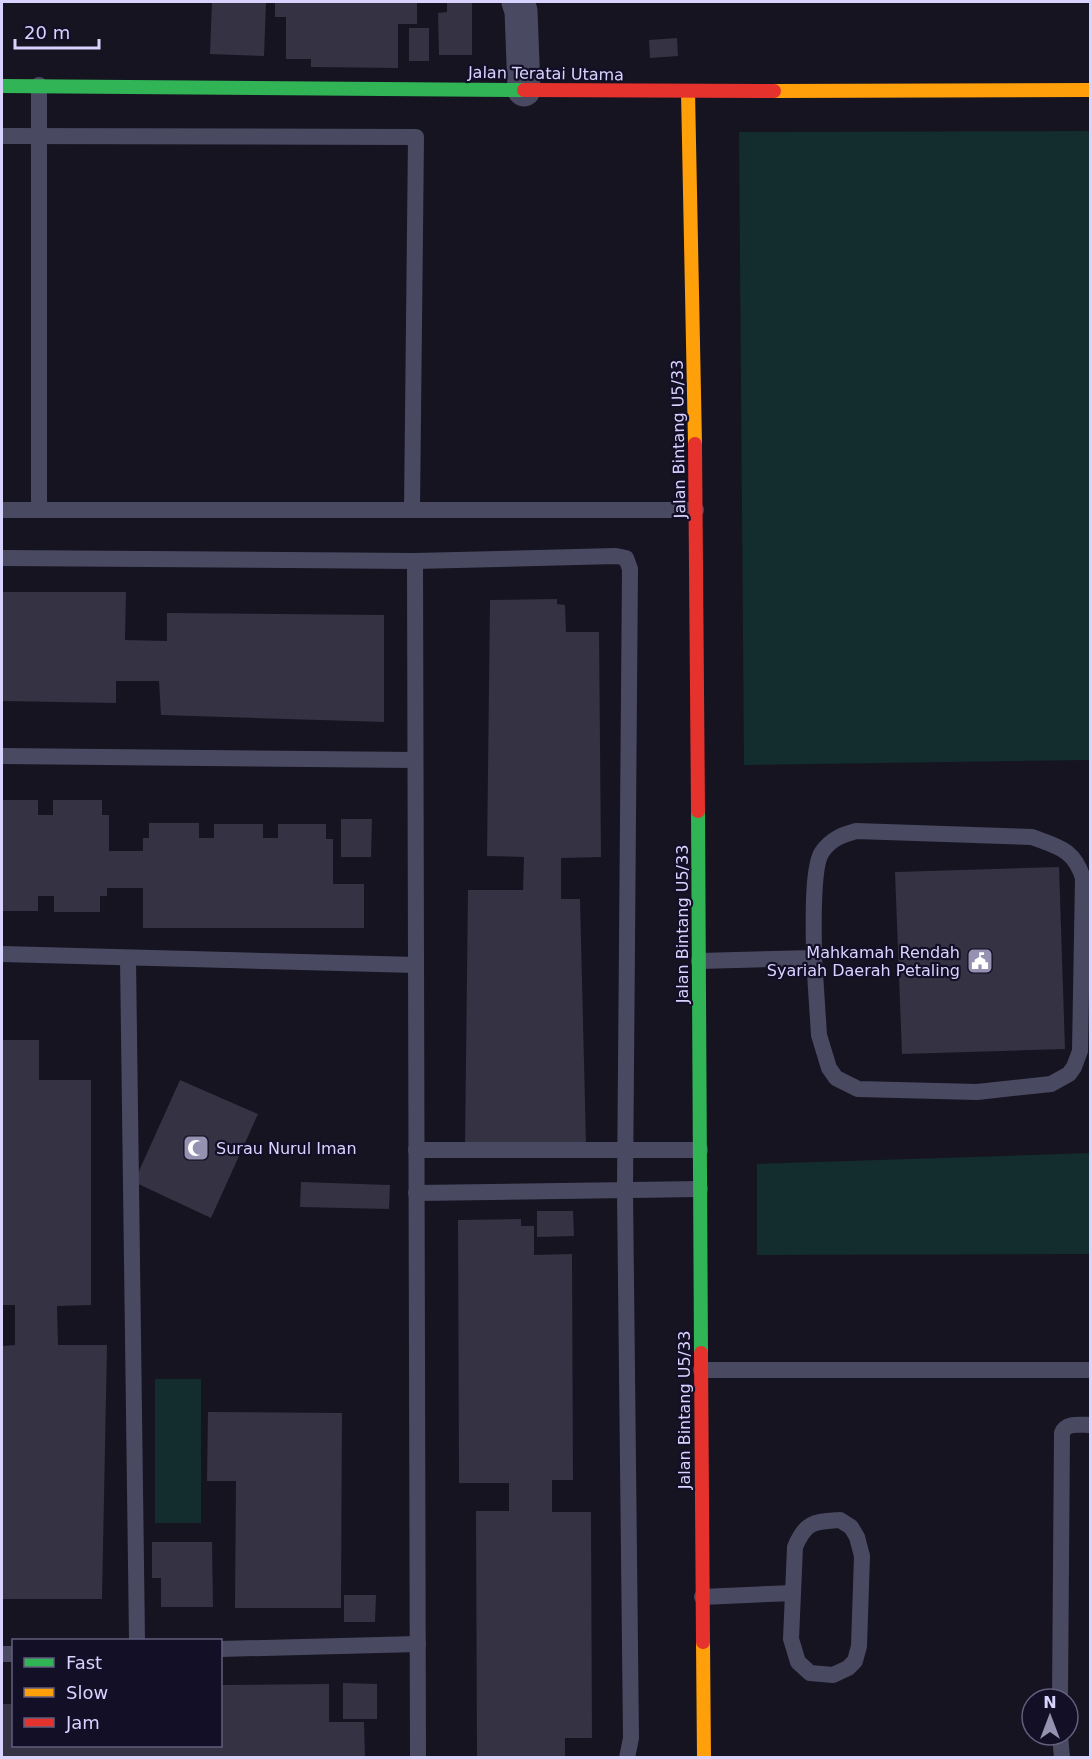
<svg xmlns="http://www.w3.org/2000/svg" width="1092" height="1759" font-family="'DejaVu Sans',sans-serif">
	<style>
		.green { fill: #132c2d }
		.building { fill: #343243 }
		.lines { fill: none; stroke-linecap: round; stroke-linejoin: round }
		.lane { stroke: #4a4962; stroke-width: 16 }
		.street { stroke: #4a4962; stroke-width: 33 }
		.fast { stroke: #30b455; stroke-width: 14 }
		.slow { stroke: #ff9f0a; stroke-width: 14 }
		.jam { stroke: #e5322d; stroke-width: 14 }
		.labels { text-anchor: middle; stroke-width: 4.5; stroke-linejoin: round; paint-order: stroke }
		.street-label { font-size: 16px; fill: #d9d4ff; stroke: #130f26 }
		.poi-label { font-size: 16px; fill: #d9d4ff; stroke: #130f26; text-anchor: end }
	</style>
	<rect width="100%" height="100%" fill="#161421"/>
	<g class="green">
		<path d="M1090,131V760L744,765L739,132Z"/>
		<path d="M1090,1153V1254L757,1255V1164Z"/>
		<rect x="155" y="1379" width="46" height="144"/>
	</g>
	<g class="building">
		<path d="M212,2H266L264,56L210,54Z"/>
		<path d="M275,2H417V24H398V68L311,67V59H286V17H275Z"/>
		<path d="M447,2H472V55H439L438,13L447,12Z"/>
		<rect x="409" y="28" width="20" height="33"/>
		<path d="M677,38L678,56L650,58L649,40Z"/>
		<path d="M2,592H126L125,640L167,641V613L384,615V722L161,715L159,681H116V703L2,701Z"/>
		<path d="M557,599V604L565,605L566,632H599L601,857L561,858V899H580L586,1144L465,1146L468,890H523L524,857L487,856L490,600Z"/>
		<path d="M2,800H38V815H53V800H102V815H109V851H143V838H149V823H199V838H214V824H263V838H278V824H326V839H333V884H364V928H143V888H107V896H100V912H54V896H38V911H2Z"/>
		<path d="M341,819H372L371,857H341Z"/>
		<path d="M1059,867L1065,1049L902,1054L895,872Z"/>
		<path d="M2,1040H39V1080H91V1305L57,1306L58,1345H107L102,1599H2V1346L15,1345V1305H2Z"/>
		<path d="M180,1080L258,1114L211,1218L134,1182Z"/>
		<path d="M301,1182L390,1185L389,1209L300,1207Z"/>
		<path d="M537,1211H573L574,1236L537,1237Z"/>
		<path d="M521,1219V1226H534V1255L572,1254L573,1480H552V1512H591L592,1738H565V1758H477L476,1511H509V1483H459L458,1220Z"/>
		<path d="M208,1412L342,1413L341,1608H235L236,1481H207Z"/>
		<path d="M152,1542H212L213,1607H161V1578H152Z"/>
		<path d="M344,1595H376L375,1622H344Z"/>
		<path d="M343,1683L377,1684V1719H343Z"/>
		<path d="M329,1684V1722H364L365,1758H2V1704H14V1746H220V1685Z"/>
	</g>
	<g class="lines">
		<g class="lane">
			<path d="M39,85V510"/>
			<path d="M2,136L416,137L412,510"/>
			<path d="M2,510H696"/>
			<path d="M2,558L415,561L616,556L626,558L630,569L625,1190L631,1738L627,1758"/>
			<path d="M415,561L418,1758"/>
			<path d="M2,756L415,760"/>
			<path d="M2,954L416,965"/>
			<path d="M128,958L137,1640"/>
			<path d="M699,961L814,958C814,936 811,868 822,852C831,839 842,835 856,831L1032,837C1058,847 1074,849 1083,878L1080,1051L1074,1067L1069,1074L1051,1084L977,1092L858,1089L836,1078L829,1068L819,1035L814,958"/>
			<path d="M416,1150H700"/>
			<path d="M416,1193L700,1189"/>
			<path d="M701,1370H1090"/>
			<path d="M840,1520L851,1527L857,1537L862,1556L859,1646L855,1661L848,1668L833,1675L810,1673L798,1662L791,1639L795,1547C806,1521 814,1522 840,1520Z"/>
			<path d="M702,1597L793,1593"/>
			<path d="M220,1649L418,1644"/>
			<path d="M2,1654H14"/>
			<path d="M1060,1699L1062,1433C1066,1422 1081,1425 1090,1425"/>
			<path d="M1060,1735L1062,1758"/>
		</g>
		<path class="street" d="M518,2L521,11L524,90"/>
		<g class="fast">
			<path d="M2,86L524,90"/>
			<path d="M698,811L701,1353"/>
		</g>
		<g class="slow">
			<path d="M688,91L695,444"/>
			<path d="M774,91L1090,90"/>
			<path d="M703,1642L704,1758"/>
		</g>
		<g class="jam">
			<path d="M524,90L774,91"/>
			<path d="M695,444L698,811"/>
			<path d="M701,1353L703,1642"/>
		</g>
	</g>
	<defs>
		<g id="civic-square" transform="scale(1.35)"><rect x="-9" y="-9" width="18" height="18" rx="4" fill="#9591b1" stroke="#130f26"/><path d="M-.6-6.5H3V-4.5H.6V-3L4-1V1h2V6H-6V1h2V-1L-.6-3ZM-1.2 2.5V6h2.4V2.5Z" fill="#fff"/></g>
		<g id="mosque-square" transform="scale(1.35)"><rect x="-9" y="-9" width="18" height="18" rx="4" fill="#9591b1" stroke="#130f26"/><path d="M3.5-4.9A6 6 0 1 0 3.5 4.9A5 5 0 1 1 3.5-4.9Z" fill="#fff"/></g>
	</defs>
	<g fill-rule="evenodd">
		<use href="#civic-square" x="980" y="961"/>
		<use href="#mosque-square" x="196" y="1148"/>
	</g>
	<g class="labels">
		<g class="street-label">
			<text transform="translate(546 73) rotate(1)" y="6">Jalan Teratai Utama</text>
			<text transform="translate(678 439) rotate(-91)" y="6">Jalan Bintang U5/33</text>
			<text transform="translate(682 924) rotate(-90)" y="6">Jalan Bintang U5/33</text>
			<text transform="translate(684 1410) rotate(-90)" y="6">Jalan Bintang U5/33</text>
		</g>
		<g class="poi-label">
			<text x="960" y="958">Mahkamah Rendah<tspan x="960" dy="18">Syariah Daerah Petaling</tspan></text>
			<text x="216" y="1154" text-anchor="start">Surau Nurul Iman</text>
		</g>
	</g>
	<rect width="1092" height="1759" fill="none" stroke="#d9d4ff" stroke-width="6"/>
	<rect x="12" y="1639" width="210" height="108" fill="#130f26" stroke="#625e7d" stroke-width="1.5"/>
	<rect x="24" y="1658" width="30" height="9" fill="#30b455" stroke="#625e7d" stroke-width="1.5"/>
	<text x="66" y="1669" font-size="18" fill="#d9d4ff">Fast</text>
	<rect x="24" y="1688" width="30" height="9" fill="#ff9f0a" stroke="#625e7d" stroke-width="1.5"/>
	<text x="66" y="1699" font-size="18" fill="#d9d4ff">Slow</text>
	<rect x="24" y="1718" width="30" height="9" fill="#e5322d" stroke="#625e7d" stroke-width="1.5"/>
	<text x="66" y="1729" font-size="18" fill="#d9d4ff">Jam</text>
	<g transform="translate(1050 1717)"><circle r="28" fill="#130f26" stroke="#625e7d" stroke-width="1.5"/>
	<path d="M0-4.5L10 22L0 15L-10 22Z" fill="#9591b1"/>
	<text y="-9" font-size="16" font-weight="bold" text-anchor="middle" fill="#d9d4ff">N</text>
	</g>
	<path d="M15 39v9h84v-9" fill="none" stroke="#d9d4ff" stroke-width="3"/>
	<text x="24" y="39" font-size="18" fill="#d9d4ff" stroke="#130f26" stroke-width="4.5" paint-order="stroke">20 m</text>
</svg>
